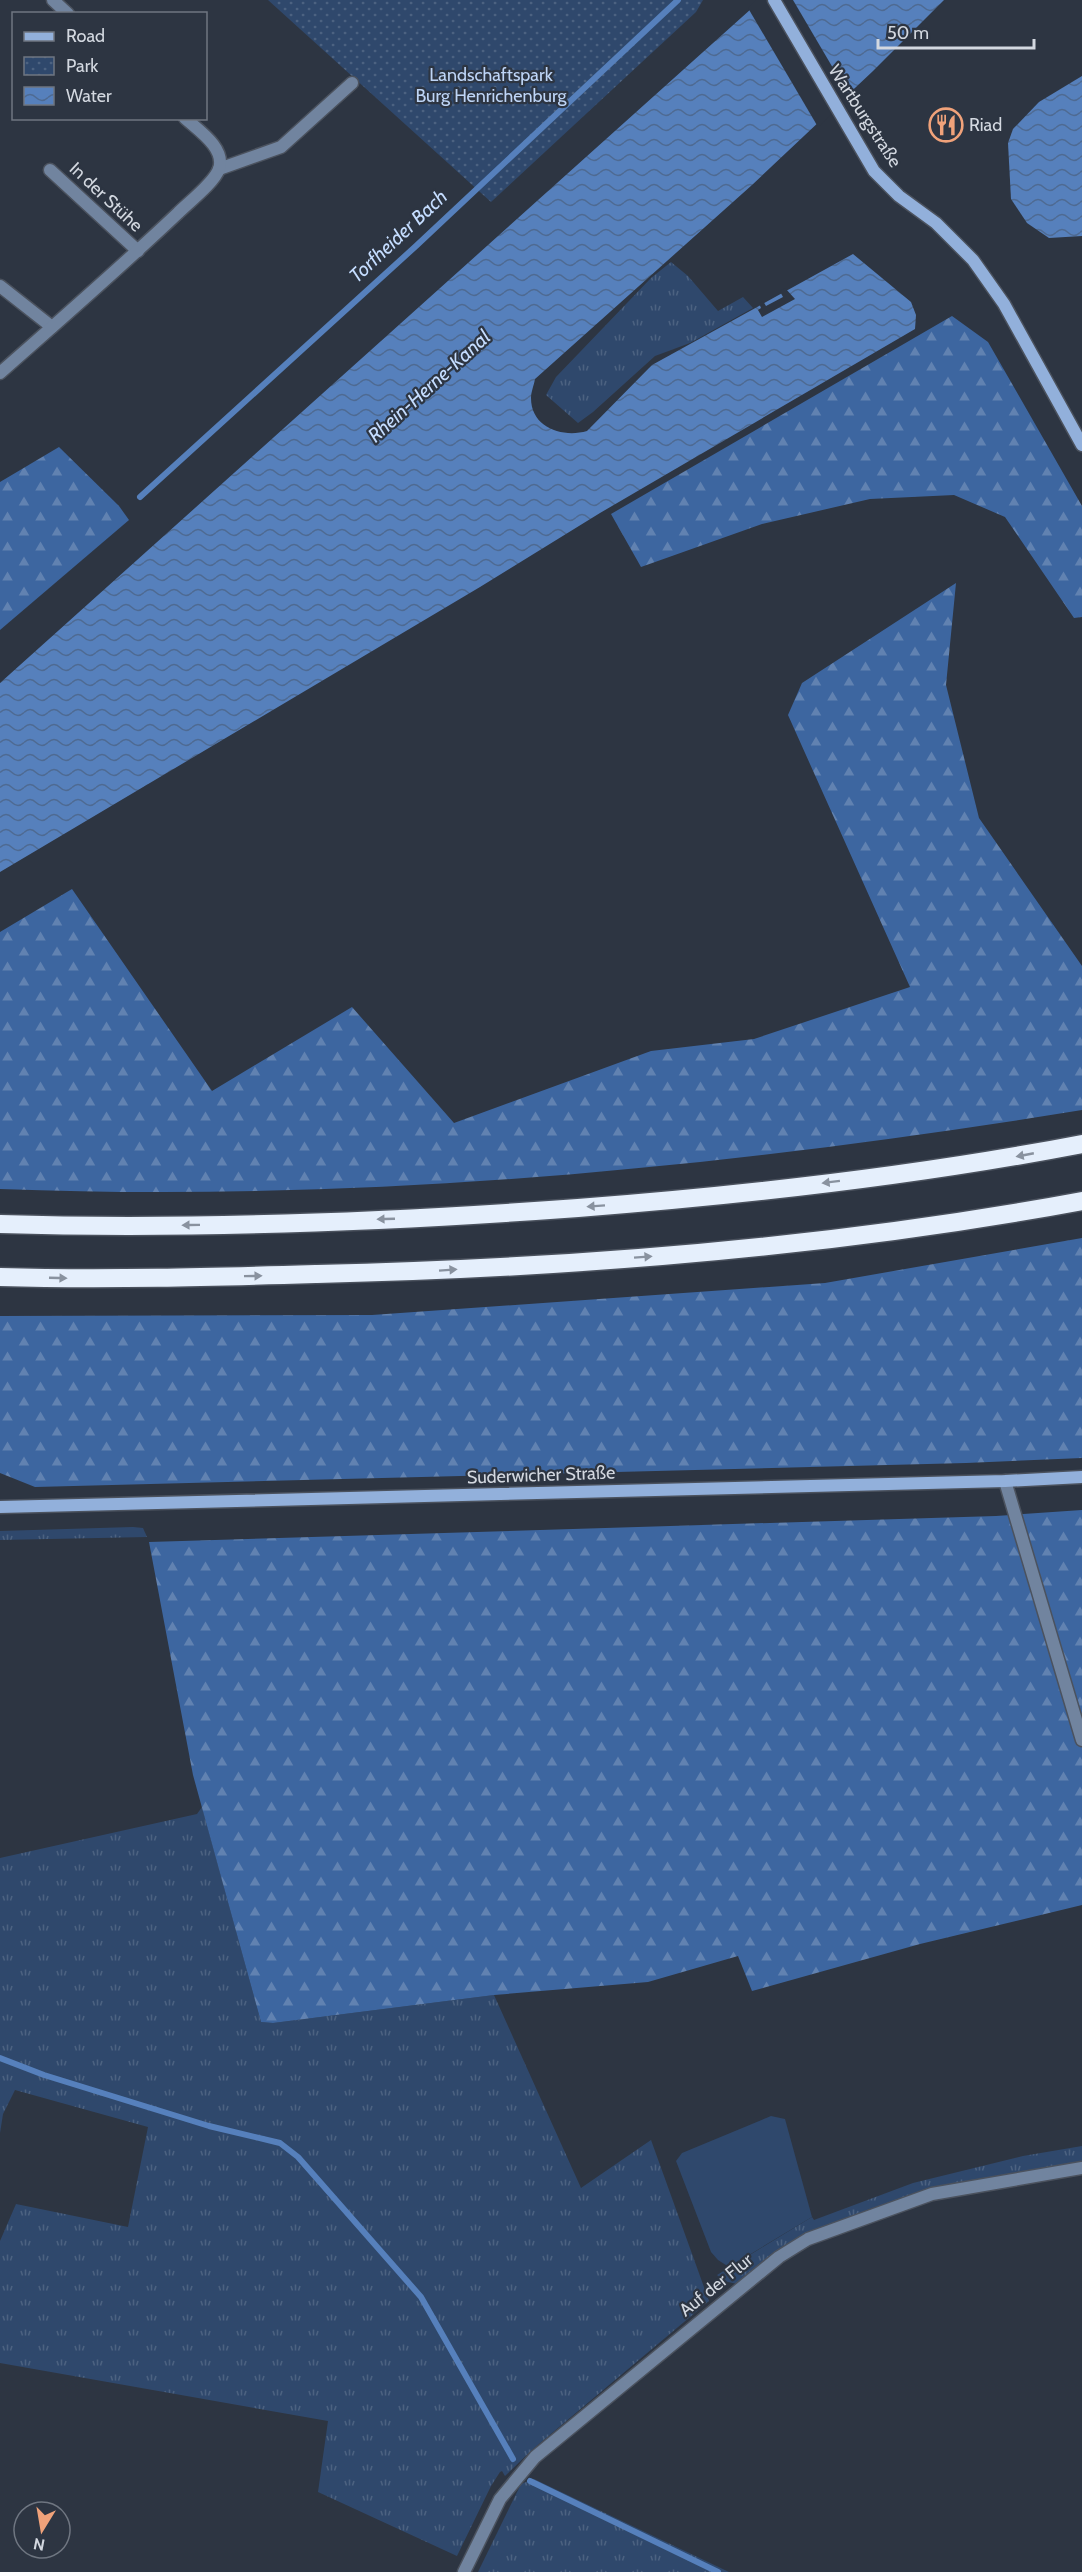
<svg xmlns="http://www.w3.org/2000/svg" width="1082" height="2572" font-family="Cabin,sans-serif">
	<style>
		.grass { fill: url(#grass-tufts) }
		.forest { fill: url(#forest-firs) }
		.park { fill: url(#park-dots) }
		.pitch { fill: #2f486c }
		.water { fill: url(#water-waves) }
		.pier { fill: #2d3542 }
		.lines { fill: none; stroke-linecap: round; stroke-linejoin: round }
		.stream { stroke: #5680bc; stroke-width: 6 }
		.street-casing { stroke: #4b525e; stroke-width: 15 }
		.secondary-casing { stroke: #4b525e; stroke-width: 15 }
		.highway-casing { stroke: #4b525e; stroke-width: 21 }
		.street { stroke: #71849f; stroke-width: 12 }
		.secondary { stroke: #92b0db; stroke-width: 12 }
		.highway { stroke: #e5effc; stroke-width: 18 }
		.oneway { fill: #89929f }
		.labels { text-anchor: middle; stroke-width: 4.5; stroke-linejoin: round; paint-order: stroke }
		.park-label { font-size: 18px; fill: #bed5f7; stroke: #2d3542 }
		.street-label { font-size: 18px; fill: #d3d8e0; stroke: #2d3542 }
		.poi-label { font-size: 18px; fill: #d3d8e0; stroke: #2d3542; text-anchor: start }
		.water-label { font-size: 20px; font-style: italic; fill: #c5ddff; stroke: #2d3542 }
	</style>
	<defs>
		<pattern id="grass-tufts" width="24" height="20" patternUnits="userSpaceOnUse" patternTransform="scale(1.5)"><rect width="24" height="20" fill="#2f486c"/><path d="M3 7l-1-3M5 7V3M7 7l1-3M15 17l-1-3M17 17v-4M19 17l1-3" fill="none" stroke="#4c6281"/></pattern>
		<pattern id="forest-firs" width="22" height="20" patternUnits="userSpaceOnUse" patternTransform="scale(1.5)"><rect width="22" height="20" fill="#3d66a0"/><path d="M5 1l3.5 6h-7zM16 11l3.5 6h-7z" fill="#6182b1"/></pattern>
		<pattern id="park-dots" width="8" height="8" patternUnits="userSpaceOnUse" patternTransform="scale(1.5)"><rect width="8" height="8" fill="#2f486c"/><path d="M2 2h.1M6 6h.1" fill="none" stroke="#4c6281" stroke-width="1.8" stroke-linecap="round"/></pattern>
		<pattern id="water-waves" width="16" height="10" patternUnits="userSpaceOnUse" patternTransform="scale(1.5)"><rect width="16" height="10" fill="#5680bc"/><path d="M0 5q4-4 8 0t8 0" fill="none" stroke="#4e6a92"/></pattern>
	</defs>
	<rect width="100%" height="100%" fill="#2d3542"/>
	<g class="grass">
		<path d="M671,262L688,276L718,311L743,297L753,308L690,343L655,356L593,412L578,423L546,395L556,377L651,278Z"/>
		<path d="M133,1527L143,1528L147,1537L0,1540V1531Z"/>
		<path d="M202,1807L261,2022L273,2023L494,1995L581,2188L651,2140L709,2301L533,2449L505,2476L502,2471L500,2472L491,2486L457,2556L318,2492L328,2421L0,2363V2241L16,2204L128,2227L148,2127L15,2090L3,2114L0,2133V1858L197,1814Z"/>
		<path d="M1082,2146V2161L932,2188L867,2210L803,2235L737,2284L724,2281L717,2275L812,2217L814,2220L913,2183L1023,2156Z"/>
		<path d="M534,2479L729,2572H478L521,2484Z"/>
	</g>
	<g class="forest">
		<path d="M952,316L988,342L1082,506V617L1074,618L1005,517L954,495L870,499L762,524L641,567L611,514Z"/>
		<path d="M59,447L119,506L129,520L0,630V482Z"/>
		<path d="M956,583L946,685L979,818L1082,966V1110C725,1168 362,1203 0,1189V932L72,889L212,1091L352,1007L454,1123L651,1051L754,1039L910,987L788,715L802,683Z"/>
		<path d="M1082,1238V1458L966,1463L35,1487L0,1473V1316L372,1315L825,1283Z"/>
		<path d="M1082,1510V1905L920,1944L752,1991L738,1956L648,1982L494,1995L273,2023L261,2022L193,1775L149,1542L996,1516Z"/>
	</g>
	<path class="park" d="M268,0H703L696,12L491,202Z"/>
	<path class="pitch" d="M771,2116L785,2119L812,2217L729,2267L718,2260L711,2252L676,2161L682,2153Z"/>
	<g class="water">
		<path d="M761,0H944L873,71L752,185L535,379C534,385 531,392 531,398C531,428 563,438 587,431L652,365L853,254L911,302L916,315L915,329L600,513L480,587L0,872V683Z"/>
		<path d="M1082,76V236L1049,238L1027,223L1011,199L1008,143L1013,129L1039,102Z"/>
	</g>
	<g class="pier">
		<path d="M756,0H793L850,97L818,127L748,8Z"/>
		<path d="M785,288L795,299L762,317L758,310L761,308L759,303L763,301L766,306L783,297L780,291Z"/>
	</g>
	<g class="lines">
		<g class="stream">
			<path d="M140,497L416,246L678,0"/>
			<path d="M0,2058L44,2075L209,2126L280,2143L298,2157L421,2297L513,2459"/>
			<path d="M530,2481L718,2572"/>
		</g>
		<g class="street-casing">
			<g id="street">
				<path d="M53,0L68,14"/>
				<path d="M219,169L281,147L352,83"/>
				<path d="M50,170L138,251"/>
				<path d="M0,286L52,327"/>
				<path d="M0,373C60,320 120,268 178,213C189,202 214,183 219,169C226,148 198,130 185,118"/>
				<path d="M1005,1481L1082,1740"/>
				<path d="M464,2572L500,2499L535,2457L779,2257L808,2239L932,2194L1082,2168"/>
			</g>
		</g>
		<g class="secondary-casing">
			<g id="secondary">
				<path d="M774,0L874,171L899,196L936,223L973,260L1004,304L1082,445"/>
				<path d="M0,1507L1005,1481L1082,1477"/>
			</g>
		</g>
		<g class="highway-casing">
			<g id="highway">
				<path d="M0,1224C193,1230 386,1222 578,1208C747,1195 916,1176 1082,1144"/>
				<path d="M0,1277C106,1280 211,1277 317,1274C573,1268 830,1248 1082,1201"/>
			</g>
		</g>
		<use href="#street" class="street"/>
		<use href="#secondary" class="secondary"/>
		<use href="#highway" class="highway"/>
	</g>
	<defs><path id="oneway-solid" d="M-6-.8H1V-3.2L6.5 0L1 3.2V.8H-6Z" transform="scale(1.5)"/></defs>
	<g class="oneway">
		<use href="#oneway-solid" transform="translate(1025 1155) rotate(169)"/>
		<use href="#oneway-solid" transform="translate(831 1182) rotate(173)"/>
		<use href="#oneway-solid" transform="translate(596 1206) rotate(176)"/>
		<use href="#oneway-solid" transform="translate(386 1219) rotate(178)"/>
		<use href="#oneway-solid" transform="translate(191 1225) rotate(179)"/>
		<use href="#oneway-solid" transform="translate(643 1257) rotate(-4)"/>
		<use href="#oneway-solid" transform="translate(448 1270) rotate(-4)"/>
		<use href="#oneway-solid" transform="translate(253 1276) rotate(-1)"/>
		<use href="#oneway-solid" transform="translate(58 1278) rotate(2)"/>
	</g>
	<defs>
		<g id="restaurant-ring" transform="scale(1.725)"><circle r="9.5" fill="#2d3542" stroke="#f0a27a" stroke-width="1.5"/><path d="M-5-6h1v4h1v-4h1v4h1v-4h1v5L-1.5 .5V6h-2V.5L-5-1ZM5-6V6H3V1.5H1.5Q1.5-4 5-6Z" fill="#f0a27a"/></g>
	</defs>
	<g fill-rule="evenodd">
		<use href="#restaurant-ring" x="946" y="125"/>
	</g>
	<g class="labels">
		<g class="park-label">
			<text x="491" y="81">Landschaftspark<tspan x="491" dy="21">Burg Henrichenburg</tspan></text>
		</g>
		<g class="street-label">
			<text transform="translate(865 116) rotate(57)" y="6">Wartburgstraße</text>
			<text transform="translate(106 197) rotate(43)" y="6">In der Stühe</text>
			<text transform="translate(541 1475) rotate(-2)" y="6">Suderwicher Straße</text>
			<text transform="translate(716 2285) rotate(-39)" y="6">Auf der Flur</text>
		</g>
		<g class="poi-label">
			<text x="969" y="131">Riad</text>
		</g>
		<g class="water-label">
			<text transform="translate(398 236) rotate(-43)" y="7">Torfheider Bach</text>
			<text transform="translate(429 386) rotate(-42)" y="7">Rhein-Herne-Kanal</text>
		</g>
	</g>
	<rect x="12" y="12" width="195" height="108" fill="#2d3542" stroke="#6f7681" stroke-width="1.5"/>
	<rect x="24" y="32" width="30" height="9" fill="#92b0db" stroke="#6f7681" stroke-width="1.5"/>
	<text x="66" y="42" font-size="18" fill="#d3d8e0">Road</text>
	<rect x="24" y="57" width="30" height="18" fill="url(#park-dots)" stroke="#6f7681" stroke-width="1.5"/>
	<text x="66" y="72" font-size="18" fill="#d3d8e0">Park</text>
	<rect x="24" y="87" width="30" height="18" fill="url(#water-waves)" stroke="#6f7681" stroke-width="1.5"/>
	<text x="66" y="102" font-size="18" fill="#d3d8e0">Water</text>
	<g transform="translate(42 2530) rotate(191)"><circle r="28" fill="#2d3542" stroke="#6f7681" stroke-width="1.5"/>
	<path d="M0-4.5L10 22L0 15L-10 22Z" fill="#f0a27a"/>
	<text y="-9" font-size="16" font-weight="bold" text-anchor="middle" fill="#d3d8e0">N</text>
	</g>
	<path d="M878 39v9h156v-9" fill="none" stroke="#d3d8e0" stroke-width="3"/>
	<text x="887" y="39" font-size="18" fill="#d3d8e0" stroke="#2d3542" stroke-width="4.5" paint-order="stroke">50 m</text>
</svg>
